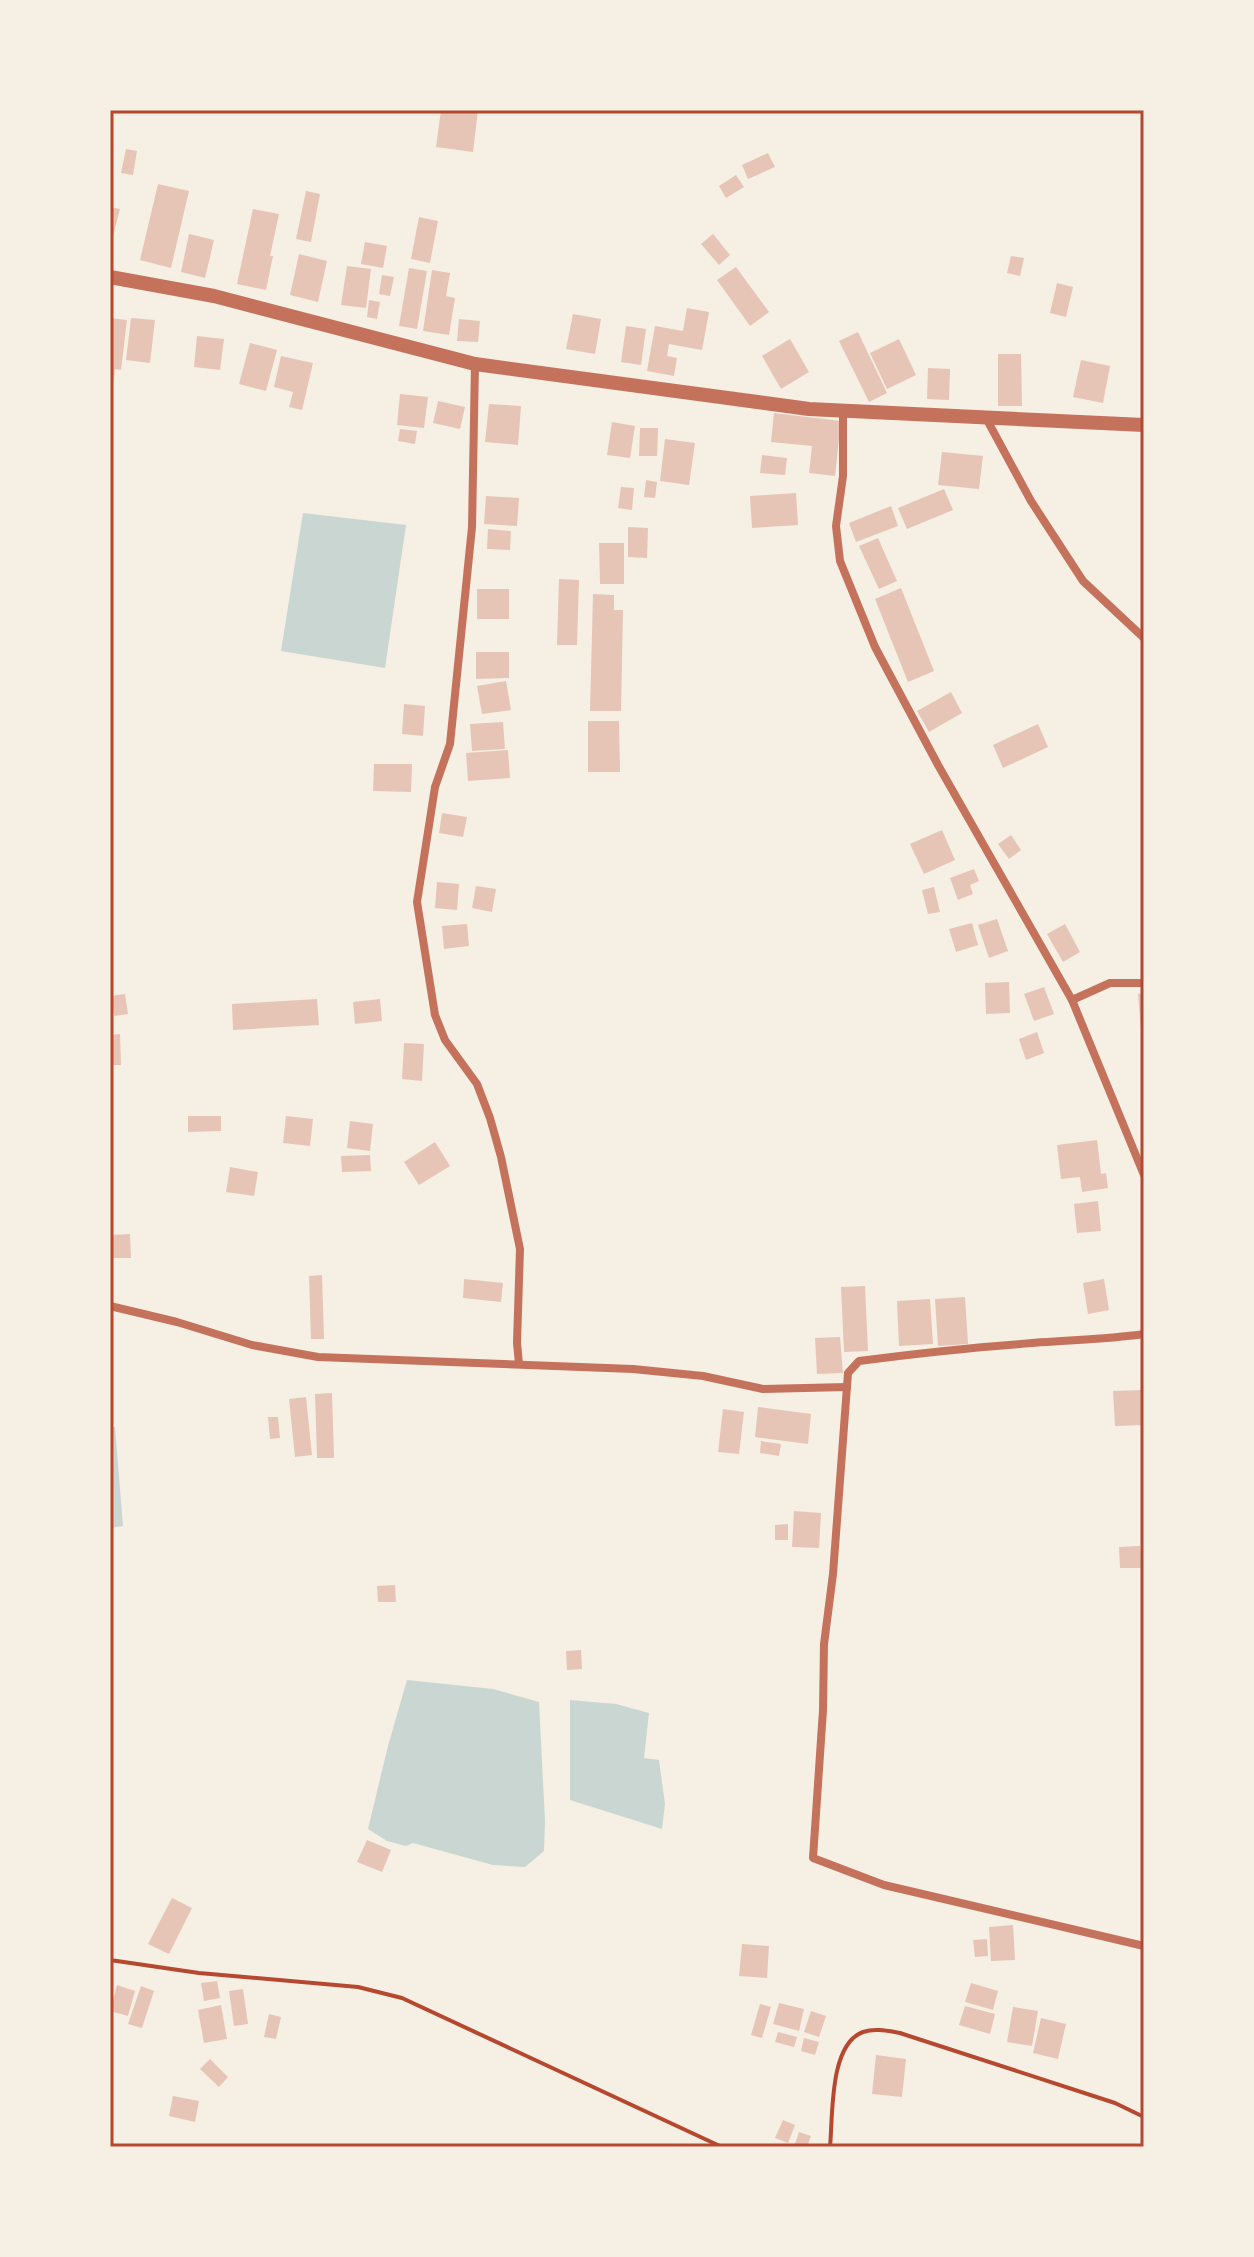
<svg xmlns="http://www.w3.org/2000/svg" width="1254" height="2257" font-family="'Nunito Sans',sans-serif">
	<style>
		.water { fill: #c9d6d2 }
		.building { fill: #e6c5b7 }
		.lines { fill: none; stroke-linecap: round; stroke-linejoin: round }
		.path { stroke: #b5482f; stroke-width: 4 }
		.minor { stroke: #c5725c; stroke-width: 8 }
		.tertiary { stroke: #c5725c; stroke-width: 14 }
		.neatline { fill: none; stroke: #b5482f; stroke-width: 3 }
	</style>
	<rect width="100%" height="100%" fill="#f6efe4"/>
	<g class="water">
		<path d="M303,513L406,525L385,668L281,651Z"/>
		<path d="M110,1426L115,1427L123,1526L110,1528Z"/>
		<path d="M407,1680L493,1689L539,1702L545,1821L544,1851L525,1867L493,1865L413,1843L406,1846L387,1841L368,1829L388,1746Z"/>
		<path d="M570,1700L616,1704L649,1713L644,1758L659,1760L665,1804L662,1829L570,1800Z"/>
	</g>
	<g class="building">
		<path d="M441,110H478L473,152L436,147Z"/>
		<path d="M126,149L137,151L133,175L121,173Z"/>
		<path d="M768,153L775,167L748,179L742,165Z"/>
		<path d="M736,175L744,187L726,198L719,186Z"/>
		<path d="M158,184L189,191L171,268L140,260Z"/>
		<path d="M306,191L320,194L311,242L296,239Z"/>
		<path d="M110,207L120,209L111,244H110Z"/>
		<path d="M253,209L279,214L270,256H273L266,290L237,284Z"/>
		<path d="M419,217L438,221L430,263L411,259Z"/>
		<path d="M189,234L214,240L205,278L181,272Z"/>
		<path d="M713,234L730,255L719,265L701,244Z"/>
		<path d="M365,242L387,246L383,268L361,264Z"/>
		<path d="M299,254L327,261L318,302L290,295Z"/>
		<path d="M1011,256L1024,258L1020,276L1007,273Z"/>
		<path d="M347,266L371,269L366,308L341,305Z"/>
		<path d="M736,267L769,312L750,326L717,280Z"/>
		<path d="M409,268L427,271L417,329L399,326Z"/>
		<path d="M432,270L450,273L446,296L455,298L449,335L423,331Z"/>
		<path d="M382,275L394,277L390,296L379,294Z"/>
		<path d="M1057,283L1073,287L1066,317L1050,313Z"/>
		<path d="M369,300L380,302L377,319L367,317Z"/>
		<path d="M687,308L709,312L702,350L669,344L667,356L677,358L674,376L647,371L655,326L683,331Z"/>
		<path d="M573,314L601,319L595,354L566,349Z"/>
		<path d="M110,318L127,320L121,370L115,369L113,386H110Z"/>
		<path d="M131,318L155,320L150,363L126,360Z"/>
		<path d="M459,319L480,321L478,342L457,341Z"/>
		<path d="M626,326L646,329L641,365L621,362Z"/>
		<path d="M858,332L887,393L869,402L839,341Z"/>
		<path d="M197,336L224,339L220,370L194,367Z"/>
		<path d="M790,339L809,372L781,389L762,356Z"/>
		<path d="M899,339L916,375L887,389L870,353Z"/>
		<path d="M250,343L277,350L266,391L239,384Z"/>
		<path d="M998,354H1021L1022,406H998Z"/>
		<path d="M281,356L313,363L302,410L289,407L293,392L274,387Z"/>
		<path d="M1081,360L1110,366L1103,403L1073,397Z"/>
		<path d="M928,368L950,369L949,400L927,399Z"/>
		<path d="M400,394L428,397L424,428L397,425Z"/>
		<path d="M438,401L465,407L460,429L433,423Z"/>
		<path d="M489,404L521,406L518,445L485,442Z"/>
		<path d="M774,413L841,421L835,476L809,473L812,446L771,442Z"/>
		<path d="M612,422L635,426L630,458L607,455Z"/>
		<path d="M640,428H658L657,456H639Z"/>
		<path d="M400,429L417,431L415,444L398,441Z"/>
		<path d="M665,439L695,443L689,485L660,481Z"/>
		<path d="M942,452L983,456L979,489L938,485Z"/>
		<path d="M762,455L787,458L785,475L760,473Z"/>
		<path d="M646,480L657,482L655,498L644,497Z"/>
		<path d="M621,487L634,488L632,510L618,508Z"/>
		<path d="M944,489L953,510L907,529L898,508Z"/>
		<path d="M796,493L798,525L752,528L750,496Z"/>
		<path d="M486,496L519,498L517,526L484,524Z"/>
		<path d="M891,506L898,526L856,542L849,523Z"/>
		<path d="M628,527L648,528L647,558L628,557Z"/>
		<path d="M488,529L511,531L510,550L487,549Z"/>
		<path d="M878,538L897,581L879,589L859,546Z"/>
		<path d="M599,543H624V584H600Z"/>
		<path d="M559,579L579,580L577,645H557Z"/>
		<path d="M901,588L934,671L908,682L875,599Z"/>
		<rect x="477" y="589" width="32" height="30"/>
		<path d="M593,594L614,595V610H623L621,711H590Z"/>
		<path d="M476,652H509V678L476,679Z"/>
		<path d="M506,681L511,710L482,714L477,686Z"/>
		<path d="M951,692L962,713L929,732L917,711Z"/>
		<path d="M404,704L425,706L423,736L402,734Z"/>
		<path d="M588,721H619L620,772H588Z"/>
		<path d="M503,722L505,749L472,751L470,724Z"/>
		<path d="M1038,724L1048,747L1003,768L993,745Z"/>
		<path d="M508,750L510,778L468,781L466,753Z"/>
		<path d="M374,764H412L411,792L373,791Z"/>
		<path d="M442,813L467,817L463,837L439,833Z"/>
		<path d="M942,830L955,860L924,874L910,844Z"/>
		<path d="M1011,835L1021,850L1009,859L998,844Z"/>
		<path d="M974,869L979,881L970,885L973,894L958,900L950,878Z"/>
		<path d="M437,882L459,884L457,910L435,908Z"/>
		<path d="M476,886L496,889L492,912L472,908Z"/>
		<path d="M934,887L940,912L928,914L922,890Z"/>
		<path d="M997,919L1008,951L989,958L978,925Z"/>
		<path d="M972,923L978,945L956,952L949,929Z"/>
		<path d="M467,924L469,946L444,949L442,926Z"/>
		<path d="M1065,924L1080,952L1063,962L1047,934Z"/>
		<path d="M1009,982L1010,1013L986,1014L985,983Z"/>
		<path d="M1044,987L1054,1014L1034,1021L1024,994Z"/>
		<path d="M1144,993V1042H1142L1138,994Z"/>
		<path d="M125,994L128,1014L114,1016L111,996Z"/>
		<path d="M317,999L319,1025L233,1030L232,1004Z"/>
		<path d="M380,999L382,1021L355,1024L353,1002Z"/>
		<path d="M1037,1032L1044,1053L1026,1060L1019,1039Z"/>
		<path d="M120,1034L121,1065H110V1035Z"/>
		<path d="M404,1043L424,1044L422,1081L402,1079Z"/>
		<path d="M188,1116H221V1131L188,1132Z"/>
		<path d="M286,1116L313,1119L310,1146L283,1143Z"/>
		<path d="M350,1121L373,1124L370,1151L347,1148Z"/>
		<path d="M1097,1140L1101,1174L1106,1173L1108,1188L1082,1192L1080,1177L1061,1179L1057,1145Z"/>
		<path d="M435,1142L450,1166L419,1185L404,1162Z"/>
		<path d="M370,1155L371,1171L342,1172L341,1156Z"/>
		<path d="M230,1167L258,1172L254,1196L226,1192Z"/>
		<path d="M1098,1201L1101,1231L1077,1233L1074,1204Z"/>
		<path d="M130,1234L131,1258H110V1235Z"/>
		<path d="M322,1275L324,1339H311L309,1276Z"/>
		<path d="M464,1279L503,1283L501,1302L463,1298Z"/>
		<path d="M1104,1279L1109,1310L1088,1314L1083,1283Z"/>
		<path d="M865,1286L868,1351L844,1352L841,1287Z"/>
		<path d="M965,1297L968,1344L938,1346L935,1299Z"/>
		<path d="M930,1299L933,1344L899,1346L897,1301Z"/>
		<path d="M840,1337L843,1373L817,1374L815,1338Z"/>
		<path d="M1144,1390V1425L1115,1426L1113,1391Z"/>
		<path d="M332,1393L334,1458H317L315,1394Z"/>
		<path d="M306,1397L312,1455L295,1457L289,1399Z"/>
		<path d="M758,1407L811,1414L808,1444L755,1437Z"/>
		<path d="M723,1409L744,1412L739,1454L718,1452Z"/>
		<path d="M268,1417H278L280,1438L270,1439Z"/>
		<path d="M761,1441L781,1444L779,1456L760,1453Z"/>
		<path d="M794,1511L821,1513L819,1548L792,1547Z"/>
		<path d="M788,1524V1540H775V1525Z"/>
		<path d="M1140,1546L1141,1568H1120L1119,1547Z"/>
		<path d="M395,1585L396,1602H378L377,1586Z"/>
		<path d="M581,1650L582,1669L567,1670L566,1651Z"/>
		<path d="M367,1840L391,1850L382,1872L357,1862Z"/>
		<path d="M172,1898L192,1908L169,1954L148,1944Z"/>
		<path d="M1013,1925L1015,1960L991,1961L989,1927Z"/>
		<path d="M987,1939L988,1956L975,1957L973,1940Z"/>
		<path d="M742,1944L769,1946L767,1978L739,1976Z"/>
		<path d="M217,1981L220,1998L204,2001L201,1983Z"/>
		<path d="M971,1983L998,1991L993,2010L965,2002Z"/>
		<path d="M117,1985L135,1991L128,2016L110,2011Z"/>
		<path d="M141,1986L154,1991L142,2028L128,2024Z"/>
		<path d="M243,1989L248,2024L234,2026L229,1991Z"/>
		<path d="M779,2003L804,2009L799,2031L773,2024Z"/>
		<path d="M760,2004L771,2007L762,2038L751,2035Z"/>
		<path d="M221,2005L227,2039L204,2043L198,2010Z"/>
		<path d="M965,2006L995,2014L990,2034L959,2025Z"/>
		<path d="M1013,2007L1038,2011L1032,2046L1007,2042Z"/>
		<path d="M811,2011L826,2016L819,2037L804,2032Z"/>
		<path d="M269,2014L281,2017L276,2039L264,2037Z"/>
		<path d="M1041,2018L1066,2024L1058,2059L1033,2053Z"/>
		<path d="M778,2032L797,2037L794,2047L775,2042Z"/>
		<path d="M804,2038L819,2042L815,2055L801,2051Z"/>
		<path d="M876,2055L906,2059L902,2097L872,2094Z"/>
		<path d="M210,2059L228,2077L219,2087L200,2069Z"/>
		<path d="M173,2096L199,2101L195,2122L169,2116Z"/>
		<path d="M783,2120L795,2125L788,2143L775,2138Z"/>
		<path d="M799,2132L811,2136L807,2147H794Z"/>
	</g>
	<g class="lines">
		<g class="path">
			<path d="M110,1960L199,1973L358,1987L402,1998L722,2147"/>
			<path d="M830,2147C833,2116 829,2044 863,2032C875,2028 888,2031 900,2033L1115,2103L1144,2117"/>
		</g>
		<g class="minor">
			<path d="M475,364L472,527L450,744L435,787L417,902L435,1015L445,1040L477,1084L490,1118L501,1157L520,1249L517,1343L519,1364"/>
			<path d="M843,411V476L836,526L840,561L875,647L938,765L1072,1000L1144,1175"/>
			<path d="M986,418L1031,501L1083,581L1144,638"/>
			<path d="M1072,1000L1110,983H1144"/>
			<path d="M110,1306L177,1322L252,1345L318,1357L633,1369L703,1376L763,1389L847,1387"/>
			<path d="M1144,1334C1103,1340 1061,1340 1020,1344C966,1348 912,1354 859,1361L848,1373L833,1574L824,1644L823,1710L813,1858L884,1885L1144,1946"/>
		</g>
		<path class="tertiary" d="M110,277L214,296L475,364L809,409L1144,425"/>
	</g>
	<rect width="1254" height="2257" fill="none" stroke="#f6efe4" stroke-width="224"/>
	<rect x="112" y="112" width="1030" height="2033" class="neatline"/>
</svg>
